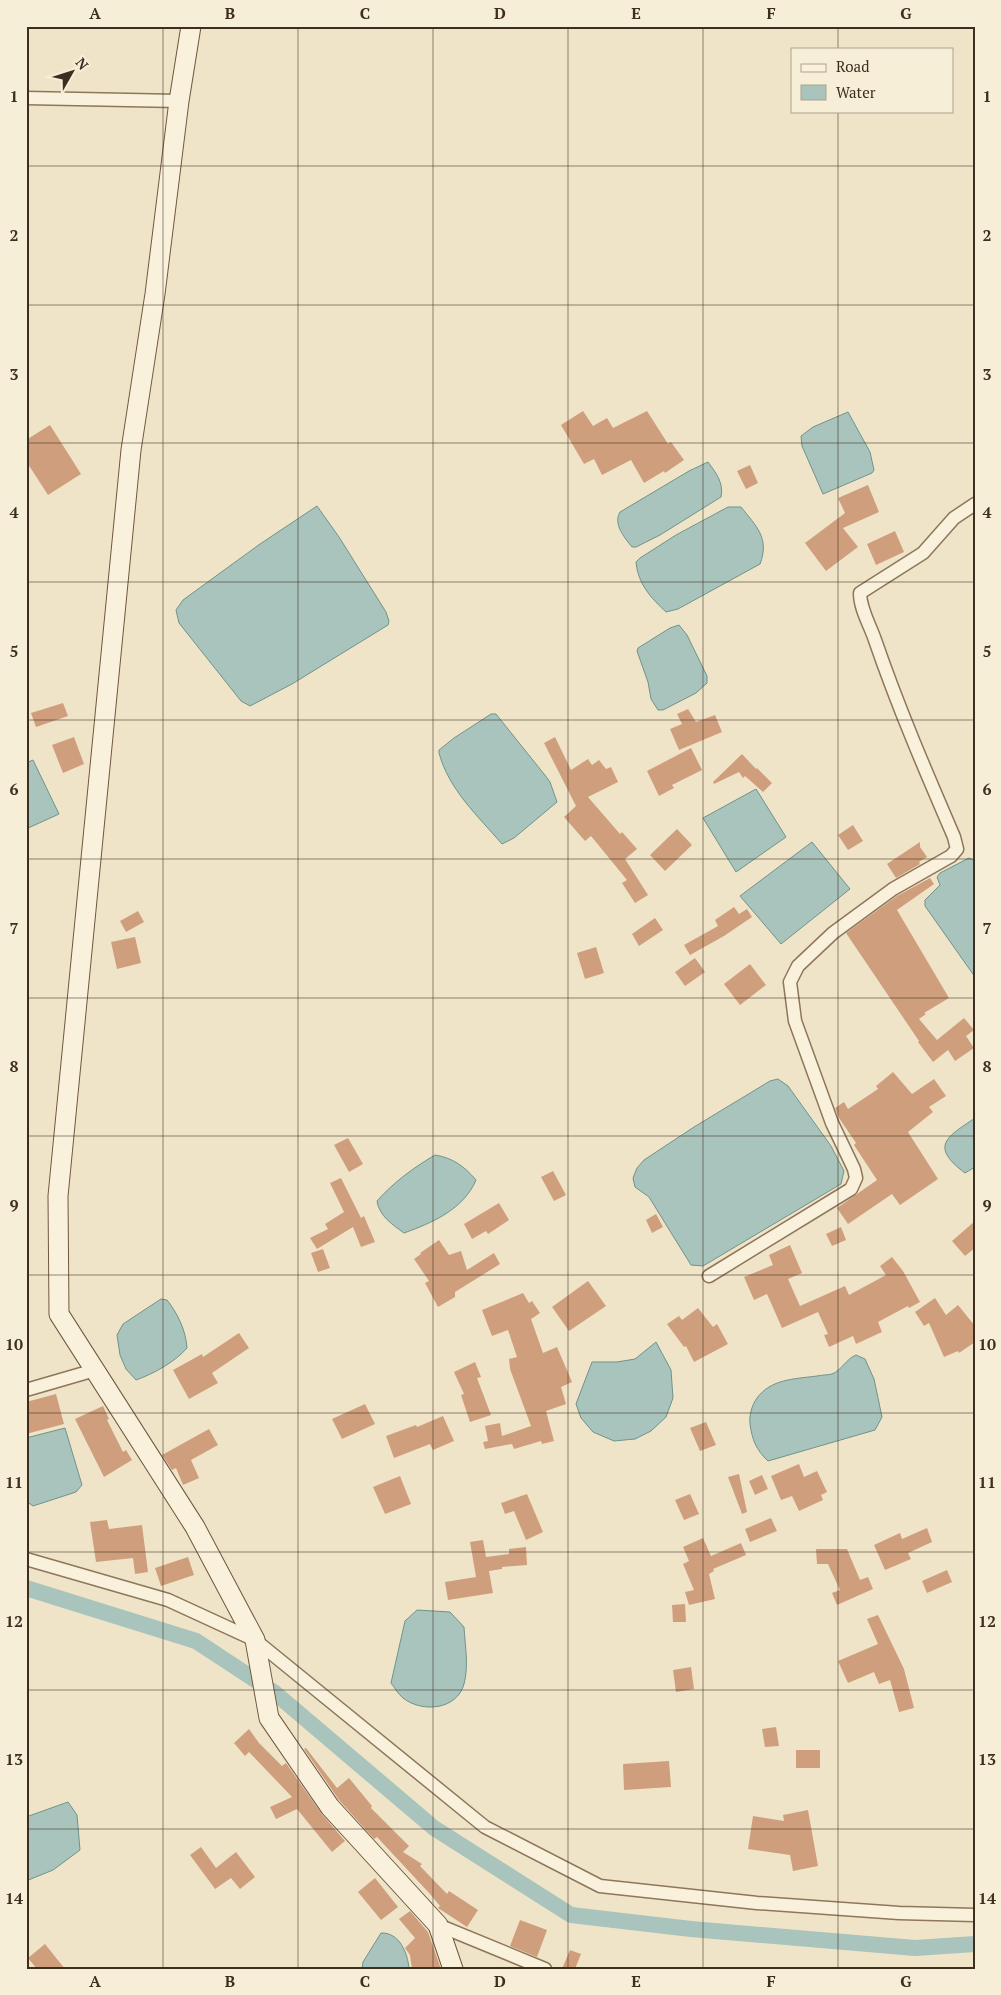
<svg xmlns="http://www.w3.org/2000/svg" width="1001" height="1995" font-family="'PT Serif',serif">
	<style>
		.water { fill: #a9c4bc; stroke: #6f938a }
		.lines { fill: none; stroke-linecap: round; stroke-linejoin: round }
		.canal { stroke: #a9c4bc; stroke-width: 16 }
		.building { fill: #cf9f7d }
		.minor-casing { stroke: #8d765c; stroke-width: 15 }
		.secondary-casing { stroke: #6f573f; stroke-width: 21 }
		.minor { stroke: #faf1dc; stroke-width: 12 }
		.secondary { stroke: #faf1dc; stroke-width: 19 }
		.grid { fill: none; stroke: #3d2e20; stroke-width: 1; stroke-opacity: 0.55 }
		.neatline { fill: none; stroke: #3d2e20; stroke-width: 2 }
		.grid-label { font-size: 16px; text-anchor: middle; font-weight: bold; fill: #3d2e20 }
	</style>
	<rect width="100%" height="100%" fill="#f0e4c8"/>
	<g class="water">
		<path d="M848,412L870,452L874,470L872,473L823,494L802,446L801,436L813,427Z"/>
		<path d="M708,462C716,473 724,483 721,497L660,535L636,547H632C624,537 613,524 620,512L689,471Z"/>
		<path d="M317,506L339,537L386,612L389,621L388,625L292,684L250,706L241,701L179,623L176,610L183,600L260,544Z"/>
		<path d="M728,507H741C756,526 770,538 760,564L678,609L666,612C651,598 638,584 636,562L640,558L676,535Z"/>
		<path d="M679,625L687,635L707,676V683L696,693L663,710H658L651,699L648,682L637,651L638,648L670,628Z"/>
		<path d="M491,714H496L544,774L550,782L557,802L514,838L502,844C478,816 449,790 439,753V750L454,738Z"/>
		<path d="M33,760L59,814L26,829V763Z"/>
		<path d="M756,789L786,837L736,872L703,818Z"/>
		<path d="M812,842L850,889L781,944L740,896Z"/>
		<path d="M969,858L975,861V977L925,906V900L940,885L937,877L940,873Z"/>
		<path d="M778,1079L788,1086L831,1146L844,1171L841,1184L703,1266L691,1265L649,1197L635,1187L633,1178L637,1168L644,1160L694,1127L770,1081Z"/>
		<path d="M975,1118V1167L965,1173C929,1146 947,1137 975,1118Z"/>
		<path d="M435,1155C453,1158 464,1166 476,1180C464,1209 432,1223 404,1233C393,1225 379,1216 377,1201C394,1182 413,1168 435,1155Z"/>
		<path d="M161,1299L167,1300C178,1314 186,1331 187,1348C175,1362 153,1374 136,1380L126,1369L120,1355L117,1335L123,1324Z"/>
		<path d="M656,1342L671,1370L673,1398L666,1417L651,1431L635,1439L614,1441L593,1432L581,1418L576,1404L592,1362H617L635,1359Z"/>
		<path d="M856,1355L865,1359L874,1379L882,1417L875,1430L768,1461C756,1450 752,1439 750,1424C749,1415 752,1405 757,1398C771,1379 794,1379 817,1376C821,1375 828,1375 832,1374C842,1370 846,1359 856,1355Z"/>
		<path d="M65,1428L82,1485L76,1492L33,1506L26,1501V1438Z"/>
		<path d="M417,1610L450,1612L464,1627C465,1646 469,1665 464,1684C457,1710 422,1713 403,1698C398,1694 395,1688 391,1683L405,1621Z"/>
		<path d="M68,1802L77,1815L80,1850L53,1870L26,1881V1817Z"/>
		<path d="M381,1933C399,1932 408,1953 409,1969H362L363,1962Z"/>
	</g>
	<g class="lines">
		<path class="canal" d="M26,1588L196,1641L275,1693L434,1828L571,1915L691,1929L915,1948L975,1944"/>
	</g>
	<g class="building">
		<path d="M583,411L593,426L607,418L613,428L647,411L668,444L671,442L684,460L665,473L664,471L644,483L631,460L602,475L594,459L584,464L561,425Z"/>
		<path d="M50,425L81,474L48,495L26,461V440Z"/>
		<path d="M750,465L758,483L746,489L737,471Z"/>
		<path d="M868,485L879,512L843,528L858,547L826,571L805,543L845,513L838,498Z"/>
		<path d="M895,531L904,552L876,565L867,544Z"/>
		<path d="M63,703L68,716L36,727L31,713Z"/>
		<path d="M688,709L696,722L715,715L722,732L679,750L670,729L682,724L677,714Z"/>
		<path d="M74,737L84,764L63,773L52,745Z"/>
		<path d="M555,737L571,770L588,759L592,765L599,760L606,769L611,767L618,782L588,797L620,834L622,832L637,849L625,859L648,895L635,903L622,883L627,880L591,836L585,841L564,817L576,806L544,743Z"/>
		<path d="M691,748L702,770L672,785L674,788L659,796L647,771Z"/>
		<path d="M742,754L756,769L757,768L772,783L763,792L745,776L743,778L739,772L714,784L713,782Z"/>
		<path d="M853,825L863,841L848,850L838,835Z"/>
		<path d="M677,829L692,845L665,871L650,855Z"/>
		<path d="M920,842V847L927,857L919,862L920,864L896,878L887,864Z"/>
		<path d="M930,878L934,884L897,910L949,998L924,1013L926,1014L919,1019L937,1040L964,1018L974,1030L966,1036L974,1048L955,1061L948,1050L933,1062L918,1042L919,1041L846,933L897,896Z"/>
		<path d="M734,907L739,914L747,909L752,917L724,936L690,955L684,945L718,926L715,920Z"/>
		<path d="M138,911L144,922L126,932L120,921Z"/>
		<path d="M655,918L663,930L639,946L632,934Z"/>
		<path d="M135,937L141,963L117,969L111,942Z"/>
		<path d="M596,947L604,973L585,979L577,953Z"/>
		<path d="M695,958L705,972L685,986L675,972Z"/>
		<path d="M750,964L766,985L740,1005L724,984Z"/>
		<path d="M893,1072L912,1094L934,1079L946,1096L929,1107L933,1112L908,1132L938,1179L900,1205L892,1194L848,1224L837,1208L877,1180L854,1145L856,1143L839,1118L835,1108L844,1102L848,1109L878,1089L876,1086Z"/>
		<path d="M348,1138L363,1164L349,1172L334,1145Z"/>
		<path d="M553,1171L566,1195L554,1201L541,1177Z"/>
		<path d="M341,1178L361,1218L364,1216L375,1242L361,1247L353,1227L317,1249L310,1238L328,1229L325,1224L344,1212L330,1183Z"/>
		<path d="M499,1203L509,1220L488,1234L486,1231L472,1239L464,1224Z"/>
		<path d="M656,1214L663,1227L652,1233L646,1220Z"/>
		<path d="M975,1221V1248L965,1256L952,1241Z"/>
		<path d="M841,1227L846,1240L832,1246L826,1234Z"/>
		<path d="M439,1240L449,1255L461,1251L467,1270L494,1253L500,1264L455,1292V1297L438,1307L425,1283L429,1281L414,1259L421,1254L420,1253Z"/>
		<path d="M790,1245L802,1273L788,1279L800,1306L845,1286L849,1295L886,1275L880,1266L892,1257L903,1271L920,1302L909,1308L908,1306L878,1322L882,1332L856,1344L853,1336L829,1347L824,1335L828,1334L818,1312L782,1328L767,1294L754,1300L744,1277L773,1265L769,1255Z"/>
		<path d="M323,1249L330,1268L318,1272L311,1253Z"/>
		<path d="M588,1281L606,1306L569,1331L552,1307Z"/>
		<path d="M523,1293L529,1303L532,1301L540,1313L531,1319L543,1353L557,1347L572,1382L561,1387L566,1404L546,1411L554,1441L542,1444L541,1441L514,1449L512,1444L485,1449L483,1442L488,1441L485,1426L500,1423L502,1436L531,1426L510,1369L509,1359L517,1357L508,1330L492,1336L482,1310Z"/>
		<path d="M935,1298L946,1315L958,1305L975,1326V1342L959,1353L958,1351L944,1357L929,1323L924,1326L915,1312Z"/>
		<path d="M698,1308L713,1327L717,1324L728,1344L694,1362L686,1346L684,1347L667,1324L679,1316L682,1320Z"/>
		<path d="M239,1333L249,1348L212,1373L218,1383L189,1399L173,1370L202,1354L203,1357Z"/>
		<path d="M475,1362L481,1377L477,1378L491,1415L470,1422L461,1395L464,1394L454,1372Z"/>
		<path d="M56,1394L64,1424L26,1434V1402Z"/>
		<path d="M365,1404L375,1424L342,1439L332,1419Z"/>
		<path d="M103,1406L109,1419L107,1420L123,1452L126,1450L132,1460L104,1477L75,1419Z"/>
		<path d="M443,1416L454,1441L433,1450L430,1444L394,1458L386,1436L416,1425L417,1427Z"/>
		<path d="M706,1422L716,1445L700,1451L690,1428Z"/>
		<path d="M209,1429L218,1445L191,1460L199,1478L183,1485L176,1468L172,1470L162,1455Z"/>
		<path d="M799,1464L804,1477L817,1471L827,1492L821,1495L823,1500L799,1511L792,1496L781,1500L771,1476Z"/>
		<path d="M739,1474L747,1512L742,1514L728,1477Z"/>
		<path d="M762,1475L768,1489L755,1495L749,1481Z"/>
		<path d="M400,1476L411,1504L385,1514L373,1487Z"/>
		<path d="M527,1494L543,1532L526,1540L514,1511L505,1514L501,1503Z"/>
		<path d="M690,1494L699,1514L684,1520L675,1500Z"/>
		<path d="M771,1518L777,1531L750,1542L745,1529Z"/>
		<path d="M107,1520L109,1529L142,1525L148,1572L135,1574L133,1558L96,1562L90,1522Z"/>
		<path d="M927,1528L932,1542L908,1553L911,1559L885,1570L874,1545L900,1533L902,1539Z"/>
		<path d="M703,1538L711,1556L741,1543L746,1555L713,1569L714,1571L709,1574L715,1599L689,1605L685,1592L694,1590L683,1564L689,1561L683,1547Z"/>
		<path d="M483,1540L486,1557L509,1554V1549L526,1547L527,1565L502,1567V1569L489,1571L493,1593L448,1600L445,1582L476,1577L470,1542Z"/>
		<path d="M816,1549H847L860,1580L868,1577L873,1589L837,1605L832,1593L840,1590L828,1564H817Z"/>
		<path d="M188,1557L194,1575L161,1586L155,1568Z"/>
		<path d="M947,1570L952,1582L927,1593L922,1581Z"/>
		<path d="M685,1604L686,1622H673L672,1605Z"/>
		<path d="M878,1615L904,1669L914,1708L899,1712L890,1680L879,1684L874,1672L848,1683L838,1661L878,1644L867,1619Z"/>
		<path d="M691,1667L694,1689L676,1692L673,1670Z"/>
		<path d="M776,1727L779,1746L765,1747L762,1729Z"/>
		<path d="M249,1729L259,1743L282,1766L286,1763L321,1813L345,1841L332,1852L297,1809L276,1819L270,1807L292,1797L249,1752L245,1756L234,1743Z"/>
		<path d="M306,1748L337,1788L349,1778L372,1806L371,1808L409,1846L403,1852L422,1864L420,1866L447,1894L449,1891L478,1910L467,1927L438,1908L440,1906L430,1894L377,1837L374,1839L339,1800L304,1749Z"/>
		<rect x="796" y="1750" width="24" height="18"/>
		<path d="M669,1761L671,1787L624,1790L623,1764Z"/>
		<path d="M808,1810L818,1866L793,1871L790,1855L748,1849L753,1816L784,1821L783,1815Z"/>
		<path d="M201,1847L216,1868L236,1852L255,1877L240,1889L231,1878L215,1889L190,1855Z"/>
		<path d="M375,1878L398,1907L381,1920L358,1892Z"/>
		<path d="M410,1911L428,1932L441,1969H412L410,1955L405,1948L415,1938L399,1919Z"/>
		<path d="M520,1920L547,1930L537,1957L510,1946Z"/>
		<path d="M45,1944L65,1969H37L28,1958Z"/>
		<path d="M570,1950L581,1954L575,1969H562Z"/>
	</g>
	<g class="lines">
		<g class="minor-casing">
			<g id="minor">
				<path d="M26,98L179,101"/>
				<path d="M709,1276L851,1189L856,1178L854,1169L832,1123L795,1021L790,982L798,966L833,933L893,889L951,856L957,849L954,837C926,772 898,707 875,640C870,625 860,609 860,593L923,553L954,518L975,504"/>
				<path d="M26,1390L95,1370"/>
				<path d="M26,1559L168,1600L255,1640L485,1827L600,1886L757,1903L899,1913L975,1915"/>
				<path d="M438,1925L545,1969"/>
			</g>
		</g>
		<g class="secondary-casing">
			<path id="secondary" d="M191,26L179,101L155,294L131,450L58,1196L59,1314L195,1527L255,1640L269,1718L330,1807L438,1925L453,1969"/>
		</g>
		<use href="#minor" class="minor"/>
		<use href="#secondary" class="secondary"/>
	</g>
	<path class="grid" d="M163,26V1969M298,26V1969M433,26V1969M568,26V1969M703,26V1969M838,26V49M838,111V1969M26,166H975M26,305H975M26,443H975M26,582H975M26,720H975M26,859H975M26,998H975M26,1136H975M26,1275H975M26,1413H975M26,1552H975M26,1690H975M26,1829H975"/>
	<rect width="1001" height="1995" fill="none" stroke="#f7eed8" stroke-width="55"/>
	<rect x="791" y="48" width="162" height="65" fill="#f7eed8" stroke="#ada18e"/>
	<rect x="801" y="64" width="25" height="8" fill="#faf1dc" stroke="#ada18e"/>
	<text x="836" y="72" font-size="15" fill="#3d2e20">Road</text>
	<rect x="801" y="85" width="25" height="15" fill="#a9c4bc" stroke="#ada18e"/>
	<text x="836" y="98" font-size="15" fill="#3d2e20">Water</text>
	<g transform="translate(72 72) rotate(51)" stroke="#f7eed8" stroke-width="4" paint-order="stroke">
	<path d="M0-4L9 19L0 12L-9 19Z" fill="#3d2e20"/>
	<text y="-8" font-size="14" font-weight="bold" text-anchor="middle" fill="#3d2e20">N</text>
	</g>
	<rect x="28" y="28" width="946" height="1940" class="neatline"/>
	<g class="grid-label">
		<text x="95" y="19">A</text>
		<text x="230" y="19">B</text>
		<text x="365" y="19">C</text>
		<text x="500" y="19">D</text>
		<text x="636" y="19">E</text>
		<text x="771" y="19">F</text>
		<text x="906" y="19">G</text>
		<text x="14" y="102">1</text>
		<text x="987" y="102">1</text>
		<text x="14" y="241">2</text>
		<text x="987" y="241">2</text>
		<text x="14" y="380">3</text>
		<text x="987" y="380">3</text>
		<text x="14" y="518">4</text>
		<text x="987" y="518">4</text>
		<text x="14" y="657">5</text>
		<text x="987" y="657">5</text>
		<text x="14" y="795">6</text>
		<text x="987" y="795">6</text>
		<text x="14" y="934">7</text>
		<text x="987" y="934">7</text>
		<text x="14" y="1072">8</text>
		<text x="987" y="1072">8</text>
		<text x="14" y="1211">9</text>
		<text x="987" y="1211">9</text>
		<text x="14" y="1350">10</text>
		<text x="987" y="1350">10</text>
		<text x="14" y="1488">11</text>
		<text x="987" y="1488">11</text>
		<text x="14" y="1627">12</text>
		<text x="987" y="1627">12</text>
		<text x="14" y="1765">13</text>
		<text x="987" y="1765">13</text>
		<text x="14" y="1904">14</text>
		<text x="987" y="1904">14</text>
		<text x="95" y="1987">A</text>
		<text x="230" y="1987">B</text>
		<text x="365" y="1987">C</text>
		<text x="500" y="1987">D</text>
		<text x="636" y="1987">E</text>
		<text x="771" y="1987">F</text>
		<text x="906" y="1987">G</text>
	</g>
</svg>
